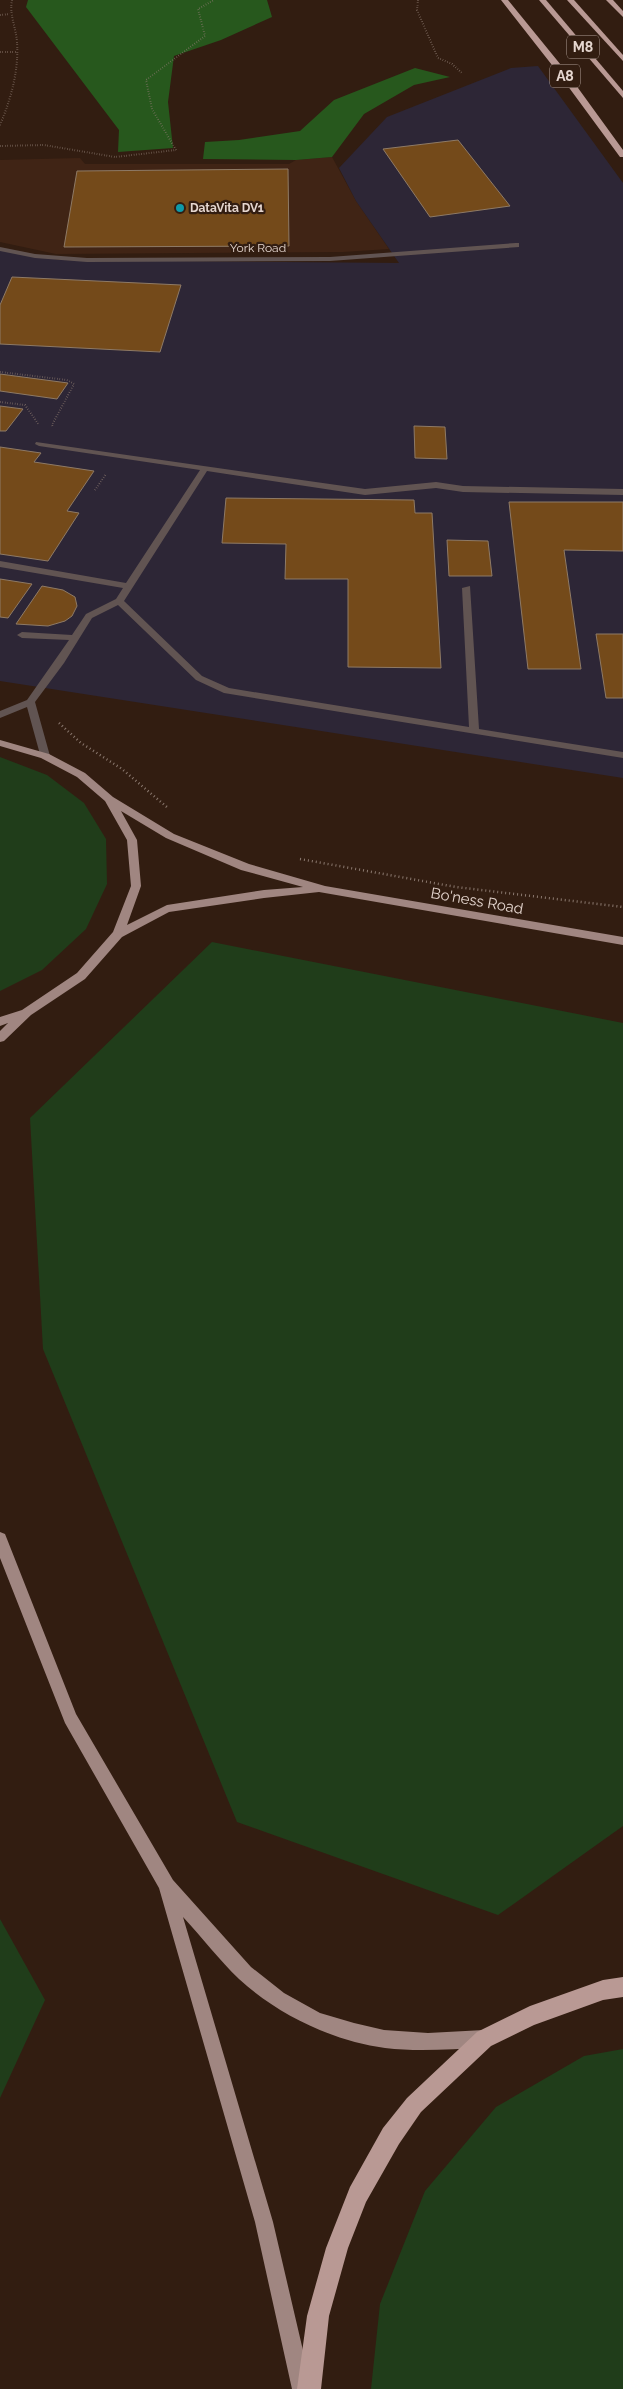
<svg xmlns="http://www.w3.org/2000/svg" width="623" height="2389" font-family="Raleway,sans-serif">
	<style>
		.built { fill: #402415 }
		.industrial { fill: #2d2636 }
		.green { fill: #203d1a }
		.forest { fill: #27581d }
		.building { fill: #744a1a; stroke: #8e7a66 }
		.lines { fill: none; stroke-linecap: round; stroke-linejoin: round }
		.path-far1 { stroke: #8b796f; stroke-width: 2; stroke-dasharray: 0.5 2; stroke-linecap: butt }
		.path { stroke: #8b796f; stroke-width: 2.5; stroke-dasharray: 1 3; stroke-linecap: butt }
		.minor { fill: #615452; fill-rule: evenodd }
		.major { fill: #a08681; fill-rule: evenodd }
		.highway { fill: #b99994; fill-rule: evenodd }
		.culture-dot { fill: #0f9aa8; stroke: #321d11; stroke-width: 2 }
		.labels { text-anchor: middle; stroke-width: 4.5; stroke-linejoin: round; paint-order: stroke }
		.far-poi-label { font-size: 12px; font-weight: bold; fill: #e5d6cf; stroke: #321d11; text-anchor: start }
		.far-street-label { font-size: 12px; fill: #e5d6cf; stroke: #321d11 }
		.shield { fill: #321d11; stroke: #af9e96; stroke-width: 1 }
		.shield-label { font-size: 14px; font-weight: bold; fill: #e5d6cf }
		.street-label { font-size: 15px; fill: #e5d6cf; stroke: #321d11 }
	</style>
	<rect width="100%" height="100%" fill="#321d11"/>
	<path class="built" d="M332,157L356,201L389,249L343,252L56,254L0,242V160L80,158L85,164H289L296,160Z"/>
	<path class="industrial" d="M538,66L623,183V778L0,681V250L60,260L399,263L356,201L339,168L387,117L511,68Z"/>
	<g class="green">
		<path d="M0,757L47,775L84,803L106,839L107,884L86,929L42,970L0,991Z"/>
		<path d="M212,942L623,1023V1826L498,1915L237,1822L43,1349L30,1118Z"/>
		<path d="M0,1919L45,2000L0,2098Z"/>
		<path d="M623,2049V2389H371L380,2304L425,2191L496,2107L584,2056Z"/>
	</g>
	<g class="forest">
		<path d="M28,0H267L272,17L221,40L174,56L168,102L173,148L118,152L119,130L26,7Z"/>
		<path d="M415,68L450,77L414,85L364,114L332,157L296,160L203,159L205,142L239,140L300,131L334,100Z"/>
	</g>
	<g class="building">
		<path d="M458,140L510,206L430,217L383,149Z"/>
		<path d="M288,169L289,246L64,247L77,171Z"/>
		<path d="M12,277L181,285L160,352L0,344V305Z"/>
		<path d="M0,374L68,383L57,399L0,391Z"/>
		<path d="M0,406L23,409L6,431H0Z"/>
		<path d="M414,426L445,427L447,459L415,458Z"/>
		<path d="M0,447L41,453L34,462L94,471L67,511L79,513L48,561L0,554Z"/>
		<path d="M226,498L414,500L415,513H432L441,668L348,667V579H285L286,544L222,543Z"/>
		<path d="M509,502H623V551L564,550L581,669H528Z"/>
		<path d="M447,540L488,541L492,576H449Z"/>
		<path d="M0,579L32,584L8,618L0,617Z"/>
		<path d="M42,586L63,590L75,597L77,606L72,616L65,621L48,626L16,624Z"/>
		<path d="M596,634H623V698H606Z"/>
	</g>
	<g class="lines">
		<g class="path-far1">
			<path d="M418,0L417,10L438,58L452,64L462,73"/>
			<path d="M0,15L10,14"/>
			<path d="M0,52H16"/>
			<path d="M0,125C11,99 19,70 17,42C16,27 9,15 12,0"/>
			<path d="M0,146L44,145L115,157L176,150L152,109L146,80L205,36L198,9L214,0"/>
			<path d="M0,372L67,380L74,384L52,425L53,427"/>
			<path d="M0,402L25,405L39,425"/>
			<path d="M95,490L106,474"/>
		</g>
		<g class="path">
			<path d="M59,723L81,743L122,769L168,808"/>
			<path d="M300,859L456,887L623,907"/>
		</g>
		<g class="minor">
			<path d="M516,243H519V247L330,261L87,262L35,258L0,251V247L35,254L87,258L330,257Z"/>
			<path d="M36,442L365,489L436,482L463,486L623,489V495L463,492L436,488L365,495L207,471L124,601L202,676L229,688L469,727L462,588L470,586L479,729L623,752V758L224,693L196,680L118,605L92,618L64,663L35,702L50,756L49,758H41L27,707L0,718V711L27,700L69,640L22,638L17,635L22,632L72,635L86,614L116,599L123,588L0,567V561L126,583L200,470L39,446L35,444Z"/>
		</g>
		<g class="major">
			<path d="M0,740L49,754L85,773L113,797L174,834L249,864L325,886L623,937V945L319,892L264,898L169,912L122,937L85,979L31,1015L4,1041L0,1042V1031L8,1023L0,1026V1017L22,1010L77,973L113,932L131,886L127,840L105,801L77,777L41,758L0,746ZM121,811L166,838L241,870L303,887L264,890L167,905L127,925L141,886L137,840Z"/>
			<path d="M0,1532L5,1534L7,1539L76,1714L173,1880L251,1967L284,1993L320,2013L354,2023L384,2030L428,2033L484,2030L490,2033L493,2039L490,2045L484,2048C451,2049 418,2052 385,2048C333,2041 278,2015 239,1979C219,1960 202,1937 183,1917L273,2222L312,2389H292L255,2222L159,1888L65,1723L0,1558Z"/>
		</g>
		<g class="highway">
			<path d="M501,0H508L565,70L623,150V157H620L559,74Z"/>
			<path d="M539,0H546L623,91V98Z"/>
			<path d="M567,0H574L623,55V61Z"/>
			<path d="M606,0H613L623,11V17Z"/>
			<path d="M623,1977V1997L603,2000L534,2025L491,2046L421,2112L399,2144L366,2202L348,2248L329,2316L321,2389H297L307,2316L326,2248L350,2187L383,2128L407,2098L477,2032L530,2006L603,1980Z"/>
		</g>
	</g>
	<circle class="culture-dot" cx="180" cy="208" r="5"/>
	<g class="labels">
		<g class="far-poi-label">
			<text x="190" y="212">DataVita DV1</text>
		</g>
		<g class="far-street-label">
			<text x="258" y="252">York Road</text>
		</g>
		<g class="shield">
			<rect x="567" y="35.5" width="32" height="23" rx="4"/>
			<rect x="550" y="64.5" width="30" height="23" rx="4"/>
		</g>
		<g class="shield-label">
			<text x="583" y="52">M8</text>
			<text x="565" y="81">A8</text>
		</g>
		<g class="street-label">
			<text transform="translate(477 901) rotate(10)" y="5">Bo'ness Road</text>
		</g>
	</g>
</svg>
